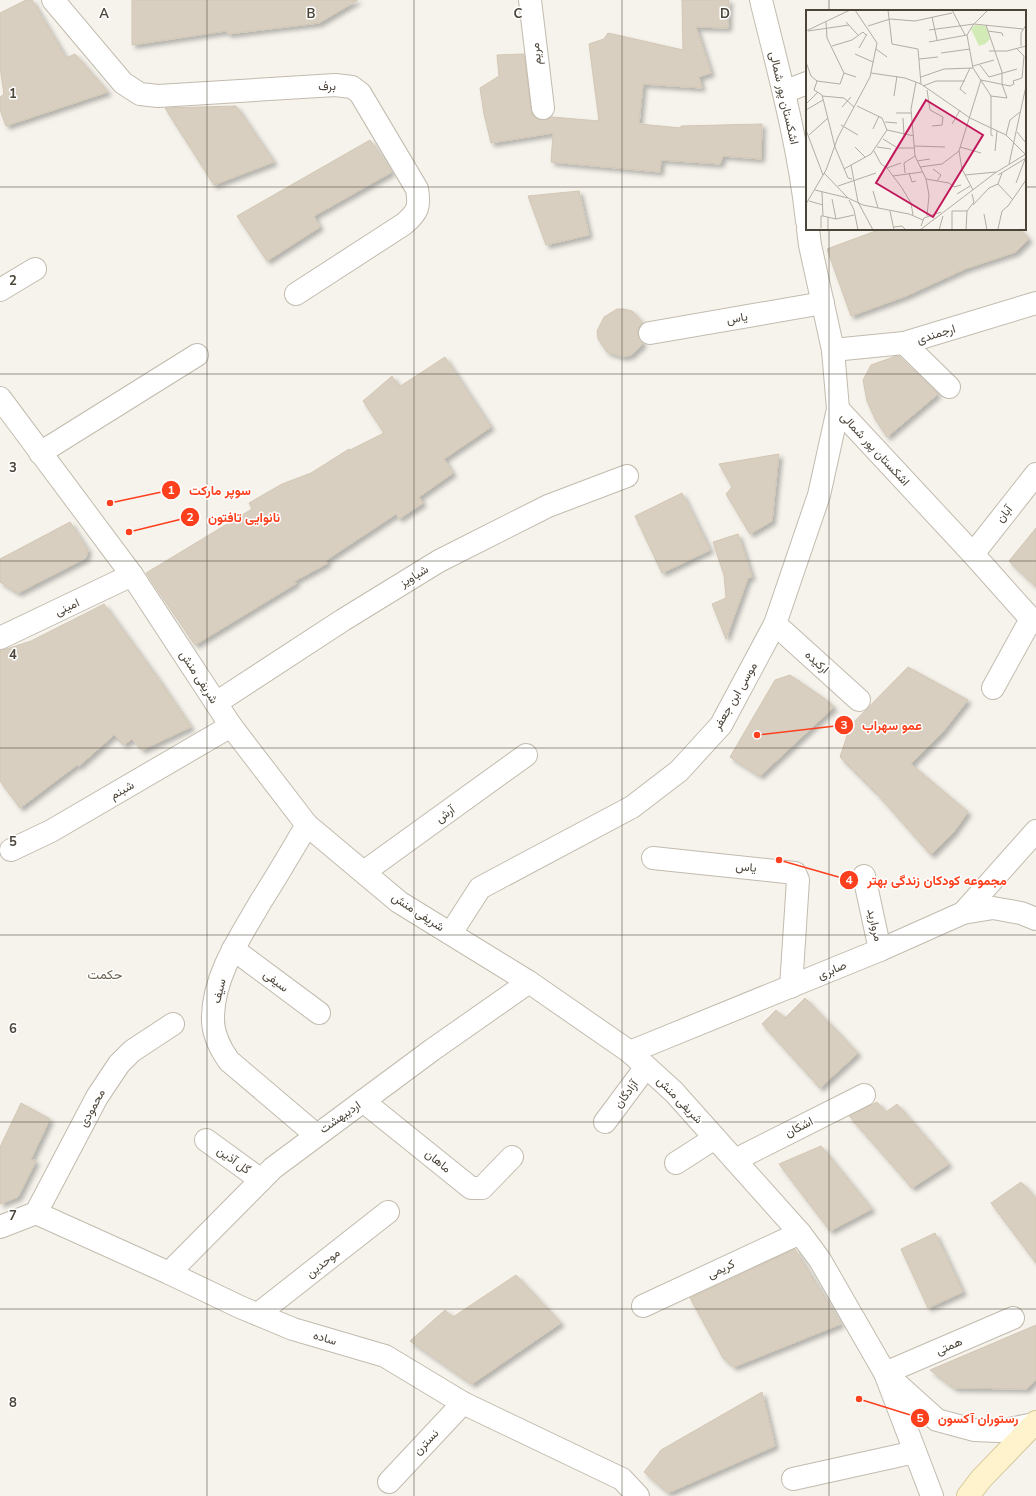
<svg xmlns="http://www.w3.org/2000/svg" width="1036" height="1496" font-family="'Nunito Sans',Vazirmatn,sans-serif">
	<style>
		.building { fill: #d8cfc1; stroke: #d3c7b4; filter: url(#shadow) }
		.lines { fill: none; stroke-linecap: round; stroke-linejoin: round }
		.street-casing { stroke: #c2bbae; stroke-width: 24 }
		.secondary-casing { stroke: #d6c79b; stroke-width: 24 }
		.street { stroke: #fff; stroke-width: 22 }
		.secondary { stroke: #fff3cd; stroke-width: 22 }
		.grid { fill: none; stroke: #4b4439; stroke-width: 1; stroke-opacity: 0.55 }
		.labels { text-anchor: middle; stroke-width: 3; stroke-linejoin: round; paint-order: stroke }
		.street-label { font-size: 12px; fill: #4b4439; stroke: #fff }
		.neighbourhood-label { font-size: 13px; fill: #6e6250; stroke: #fff }
		.inset-road { fill: none; stroke: #b2ada4; stroke-width: 1 }
		.view { fill: #c2185b; fill-opacity: 0.15; stroke: #c2185b; stroke-width: 2 }
		.inset-edge { fill: none; stroke: #4b4439; stroke-width: 2 }
		.grid-label { font-size: 13px; text-anchor: middle; font-weight: bold; fill: #4b4439; stroke: #fff; stroke-width: 3; stroke-linejoin: round; paint-order: stroke }
		.leader { fill: none; stroke: #fc3f1d; stroke-width: 1.5 }
		.callout-dot { fill: #fc3f1d; stroke: #fff; stroke-width: 1.5 }
		.mark-label { font-size: 12px; text-anchor: middle; font-weight: bold; fill: #fff }
		.callout-label { font-size: 13px; text-anchor: middle; font-weight: bold; fill: #fc3f1d; stroke: #fff; stroke-width: 3; stroke-linejoin: round; paint-order: stroke }
	</style>
	<defs>
		<filter id="shadow"><feDropShadow dx="3.5" dy="3.5" stdDeviation="2" flood-color="#0004"/></filter>
	</defs>
	<rect width="100%" height="100%" fill="#f6f3ec"/>
	<g class="building">
		<path d="M26,0H32L66,58L75,54L108,92L6,126L0,110V97L4,94L0,67V13Z"/>
		<path d="M132,0H358L319,23L228,34L226,31L132,45Z"/>
		<path d="M682,0H729L728,28L696,27L711,73L699,77L702,88L643,84L639,124L681,128V126L762,124L761,159L723,156L720,164L661,160L660,172L551,162L553,133L491,143L484,114L480,88L499,76L497,55L524,54L531,109L533,115L538,119L545,120L552,117L599,121L589,44L604,39L608,33L683,50Z"/>
		<path d="M236,106L274,162L214,185L165,108Z"/>
		<path d="M370,140L392,172L314,216L320,227L267,261L237,216Z"/>
		<path d="M579,191L589,235L546,245L528,196Z"/>
		<path d="M881,229H1020L1029,239L1016,252L965,269L906,296L851,316L827,249Z"/>
		<path d="M617,309H624L632,311L643,323L638,328V335L643,344L631,355L623,357L607,352L598,339L597,331L604,317Z"/>
		<path d="M896,356H899L938,394L887,437L875,419L867,401L863,380L871,365Z"/>
		<path d="M445,357L491,427L444,459L453,473L419,497L423,503L399,519L396,514L325,561L328,563L293,582L297,583L195,645L146,573L252,509L249,503L282,484L311,473L349,449L350,450L384,433L363,401L392,376L399,387Z"/>
		<path d="M779,454L772,521L750,534L726,494L732,487L719,464Z"/>
		<path d="M682,493L710,550L662,573L635,516Z"/>
		<path d="M70,522L88,550L86,558L18,593L0,582V559Z"/>
		<path d="M1036,528V587L1009,561Z"/>
		<path d="M738,534L752,577L748,578L726,639L712,604L726,598L724,575L713,542Z"/>
		<path d="M104,604L157,677L191,727L142,750L132,739L124,745L114,735L79,766L77,765L20,808L0,781V651L31,641Z"/>
		<path d="M908,667L968,700L942,733L911,764L968,812L953,833L931,855L878,795L840,757L847,736L844,732Z"/>
		<path d="M790,675L825,699L834,707L760,776L730,757L775,680Z"/>
		<path d="M805,998L858,1053L820,1088L762,1024L776,1010L785,1018Z"/>
		<path d="M877,1102L886,1112L897,1104L949,1164L912,1188L849,1116Z"/>
		<path d="M21,1103L50,1119L31,1159L36,1161L18,1197L0,1204V1147Z"/>
		<path d="M821,1146L872,1209L830,1231L779,1164Z"/>
		<path d="M1021,1182L1036,1198V1263L991,1203Z"/>
		<path d="M935,1233L963,1292L928,1308L901,1249Z"/>
		<path d="M795,1249L841,1324L734,1367L723,1358L690,1298Z"/>
		<path d="M516,1275L561,1323L472,1384L410,1341L445,1310L453,1317Z"/>
		<path d="M1036,1325V1379L1027,1389L954,1388L930,1370Z"/>
		<path d="M762,1392L775,1446L668,1493L644,1472L661,1450Z"/>
	</g>
	<g class="lines">
		<g class="street-casing">
			<g id="street">
				<path d="M53,0L123,83L140,94L158,96L335,85L352,87L360,93L417,189C420,207 418,212 404,224L296,294"/>
				<path d="M530,0L543,108"/>
				<path d="M761,0C779,73 799,146 807,221"/>
				<path d="M784,92L807,83"/>
				<path d="M0,290L35,269"/>
				<path d="M650,333L823,303"/>
				<path d="M904,343L949,387"/>
				<path d="M833,350L904,343L1036,303"/>
				<path d="M0,398L132,575L231,726L307,825L399,902L529,982L630,1052L674,1092L800,1233L820,1260L885,1373L932,1496"/>
				<path d="M838,409L973,554L1031,619L1036,623"/>
				<path d="M40,453L197,355"/>
				<path d="M973,554L1036,474"/>
				<path d="M775,624L859,700"/>
				<path d="M0,638L132,575"/>
				<path d="M993,688L1031,619"/>
				<path d="M216,703L343,620L439,561L548,506L627,476"/>
				<path d="M307,825C292,850 277,876 261,901C241,936 214,974 213,1016C212,1033 219,1047 229,1061L315,1134"/>
				<path d="M11,850L51,831L231,726"/>
				<path d="M653,858L795,873L798,880L791,987"/>
				<path d="M364,872L526,755"/>
				<path d="M864,876L880,950"/>
				<path d="M963,913L1036,831"/>
				<path d="M451,933L480,888L632,807L679,771L721,725L775,624L819,495L838,409L833,350L810,245L808,229"/>
				<path d="M233,949L319,1013"/>
				<path d="M630,1052L880,950L963,913L993,908L1021,913L1036,919"/>
				<path d="M363,1101L471,1188H482L512,1157"/>
				<path d="M605,1122L646,1067"/>
				<path d="M206,1140L261,1180"/>
				<path d="M735,1160L864,1095"/>
				<path d="M676,1163L715,1138"/>
				<path d="M36,1213L97,1097L119,1064L132,1051L173,1024"/>
				<path d="M0,1227L36,1213L169,1273L240,1307L293,1329L385,1356L463,1403L622,1479L638,1496"/>
				<path d="M169,1273L273,1168L432,1050L529,982"/>
				<path d="M643,1306L800,1233"/>
				<path d="M258,1314L388,1212"/>
				<path d="M885,1373L1013,1318"/>
				<path d="M887,1375L937,1420L974,1430L999,1431L1034,1424"/>
				<path d="M793,1479L915,1452"/>
				<path d="M389,1482L463,1403"/>
			</g>
		</g>
		<g class="secondary-casing">
			<path id="secondary" d="M968,1496L981,1479L1036,1422"/>
		</g>
		<use href="#street" class="street"/>
		<use href="#secondary" class="secondary"/>
	</g>
	<path class="grid" d="M207,0V1496M414,0V1496M622,0V1496M829,0V11M0,187H807M1025,187H1036M829,229V1496M0,374H1036M0,561H1036M0,748H1036M0,935H1036M0,1122H1036M0,1309H1036"/>
	<g class="labels">
		<g class="street-label">
			<text transform="translate(536 54) rotate(-97)" y="4">مریم</text>
			<text transform="translate(327 86) rotate(-1)" y="4">برف</text>
			<text transform="translate(784 98) rotate(77)" y="4">اشکستان پور شمالی</text>
			<text transform="translate(737 318) rotate(-10)" y="4">یاس</text>
			<text transform="translate(936 334) rotate(-17)" y="4">ارجمندی</text>
			<text transform="translate(875 449) rotate(47)" y="4">اشکستان پور شمالی</text>
			<text transform="translate(1004 514) rotate(-51)" y="4">آبان</text>
			<text transform="translate(414 576) rotate(-32)" y="4">شباویز</text>
			<text transform="translate(67 607) rotate(-25)" y="4">امینی</text>
			<text transform="translate(817 662) rotate(42)" y="4">ارکیده</text>
			<text transform="translate(199 677) rotate(57)" y="4">شریفی منش</text>
			<text transform="translate(735 696) rotate(-60)" y="4">موسی ابن جعفر</text>
			<text transform="translate(122 790) rotate(-30)" y="4">شبنم</text>
			<text transform="translate(445 814) rotate(-36)" y="4">آرش</text>
			<text transform="translate(746 867) rotate(5)" y="4">یاس</text>
			<text transform="translate(418 912) rotate(33)" y="4">شریفی منش</text>
			<text transform="translate(875 925) rotate(77)" y="4">مروارید</text>
			<text transform="translate(832 970) rotate(-23)" y="4">صابری</text>
			<text transform="translate(276 981) rotate(37)" y="4">سیفی</text>
			<text transform="translate(219 991) rotate(-76)" y="4">سیف</text>
			<text transform="translate(626 1094) rotate(-53)" y="4">آزادگان</text>
			<text transform="translate(680 1100) rotate(46)" y="4">شریفی منش</text>
			<text transform="translate(92 1108) rotate(-61)" y="4">محمودی</text>
			<text transform="translate(340 1117) rotate(-35)" y="4">اردیبهشت</text>
			<text transform="translate(799 1127) rotate(-27)" y="4">اشکان</text>
			<text transform="translate(234 1160) rotate(36)" y="4">گل آذین</text>
			<text transform="translate(438 1161) rotate(39)" y="4">ماهان</text>
			<text transform="translate(323 1263) rotate(-38)" y="4">موحدین</text>
			<text transform="translate(721 1269) rotate(-25)" y="4">کریمی</text>
			<text transform="translate(325 1338) rotate(16)" y="4">ساده</text>
			<text transform="translate(949 1346) rotate(-23)" y="4">همتی</text>
			<text transform="translate(426 1442) rotate(-47)" y="4">نسترن</text>
		</g>
		<g class="neighbourhood-label">
			<text x="105" y="979">حکمت</text>
		</g>
	</g>
	<g transform="translate(806 10)">
		<rect width="220" height="220" fill="#f6f3ec"/>
		<path d="M169,15L180,16L184,29L179,34L173,36L165,19Z" fill="#d2eab5"/>
		<path class="inset-road" d="M82,0L86,34L112,39L115,74M146,0L159,25M182,0L167,15L161,25L167,58L185,86V125L187,126M126,7L131,30M20,12L21,28L38,63L34,74M40,12L52,25M180,15L196,62V74L201,88M62,16L84,9L109,11L146,3M123,20L168,14L217,19M0,21L44,0M2,21L43,15M182,21L196,23L197,26M123,32L161,25M26,36L46,30L57,22L60,25M215,36V23L220,15M53,38L61,24M70,39L81,47M183,41H201L220,36M135,43L164,39M49,44L67,52M113,49L132,47M0,52L5,66L11,71L8,80L16,85L29,137L42,168L46,169M174,55L183,67L211,59M167,56L188,50M38,63L50,67M65,63L99,68L115,74L164,108L200,125L220,145M115,67L138,59L167,58M175,70L204,76L208,74L207,71L216,68L218,46L210,38M11,71L34,74M110,72L105,99L109,146L120,169L123,185L121,206M117,76L130,71H159M121,80L124,100L137,107L136,115L126,116M160,84L154,79L164,58M16,86L38,88L48,97M88,86L91,66M185,86L201,88M0,94L12,82M51,96L76,108L81,120L108,126M36,97L45,87M0,100L17,90M90,103H106M97,108L98,125M79,112L91,113M146,114L154,100M35,115L52,125M67,119L73,106M0,120L17,165M211,122L220,133M3,125L22,108M200,125L204,110L214,102M77,129L90,137M108,136L139,137M49,137L59,147M71,137L85,139M154,137L175,143M92,138H108M68,141L75,154L81,158L96,178L105,193L107,205M189,141L191,121M111,151L124,149M203,154L220,76M45,155L52,192L67,220M114,157L136,154L153,141M81,158L95,153M38,159L65,144L81,120M127,159L135,165L131,171M18,163L42,188M99,163L98,153L109,146M103,163L106,172L110,171M159,165L190,162M192,165L220,148M87,166L116,162M120,169L143,173L148,177L155,175M210,173L219,149M192,174L207,190M32,176L70,163M9,180L42,188L57,195L103,204L117,210M167,180L156,159L153,141L175,70M67,181L72,198M16,182L17,206M151,184L164,176M26,189L30,209M43,190L48,200L52,220M3,191L17,195M0,194L20,160L32,127L64,67L71,33L49,0M167,195L183,178L192,174L196,163M84,201L88,220M178,204L181,220M17,206L30,209L48,205M115,216L118,208L135,202M88,217L96,216L99,219M15,218V206H17M192,219L196,201L202,196L220,170M22,220V207M114,220L189,163L220,144M133,220L137,206M146,220V201H161M160,220L161,201L168,192L166,184"/>
		<path class="view" d="M120,90L177,125L127,207L70,173Z"/>
		<rect width="220" height="220" class="inset-edge"/>
	</g>
	<g class="grid-label">
		<text x="104" y="18">A</text>
		<text x="311" y="18">B</text>
		<text x="518" y="18">C</text>
		<text x="725" y="18">D</text>
		<text x="13" y="98">1</text>
		<text x="13" y="285">2</text>
		<text x="13" y="472">3</text>
		<text x="13" y="659">4</text>
		<text x="13" y="846">5</text>
		<text x="13" y="1033">6</text>
		<text x="13" y="1220">7</text>
		<text x="13" y="1407">8</text>
	</g>
	<path class="leader" d="M110 503L171 490M129 532L190 517M757 735L844 725M779 860L849 880M859 1399L920 1418"/>
	<g class="callout-dot">
		<circle cx="110" cy="503" r="4"/>
		<circle cx="129" cy="532" r="4"/>
		<circle cx="757" cy="735" r="4"/>
		<circle cx="779" cy="860" r="4"/>
		<circle cx="859" cy="1399" r="4"/>
		<circle cx="171" cy="490" r="10"/>
		<circle cx="190" cy="517" r="10"/>
		<circle cx="844" cy="725" r="10"/>
		<circle cx="849" cy="880" r="10"/>
		<circle cx="920" cy="1418" r="10"/>
	</g>
	<g class="mark-label">
		<text x="171" y="494">1</text>
		<text x="190" y="521">2</text>
		<text x="844" y="729">3</text>
		<text x="849" y="884">4</text>
		<text x="920" y="1422">5</text>
	</g>
	<g class="callout-label">
		<text x="220" y="495">سوپر مارکت</text>
		<text x="244" y="522">نانوایی تافتون</text>
		<text x="892" y="730">عمو سهراب</text>
		<text x="937" y="885">مجموعه کودکان زندگی بهتر</text>
		<text x="978" y="1423">رستوران آکسون</text>
	</g>
</svg>
